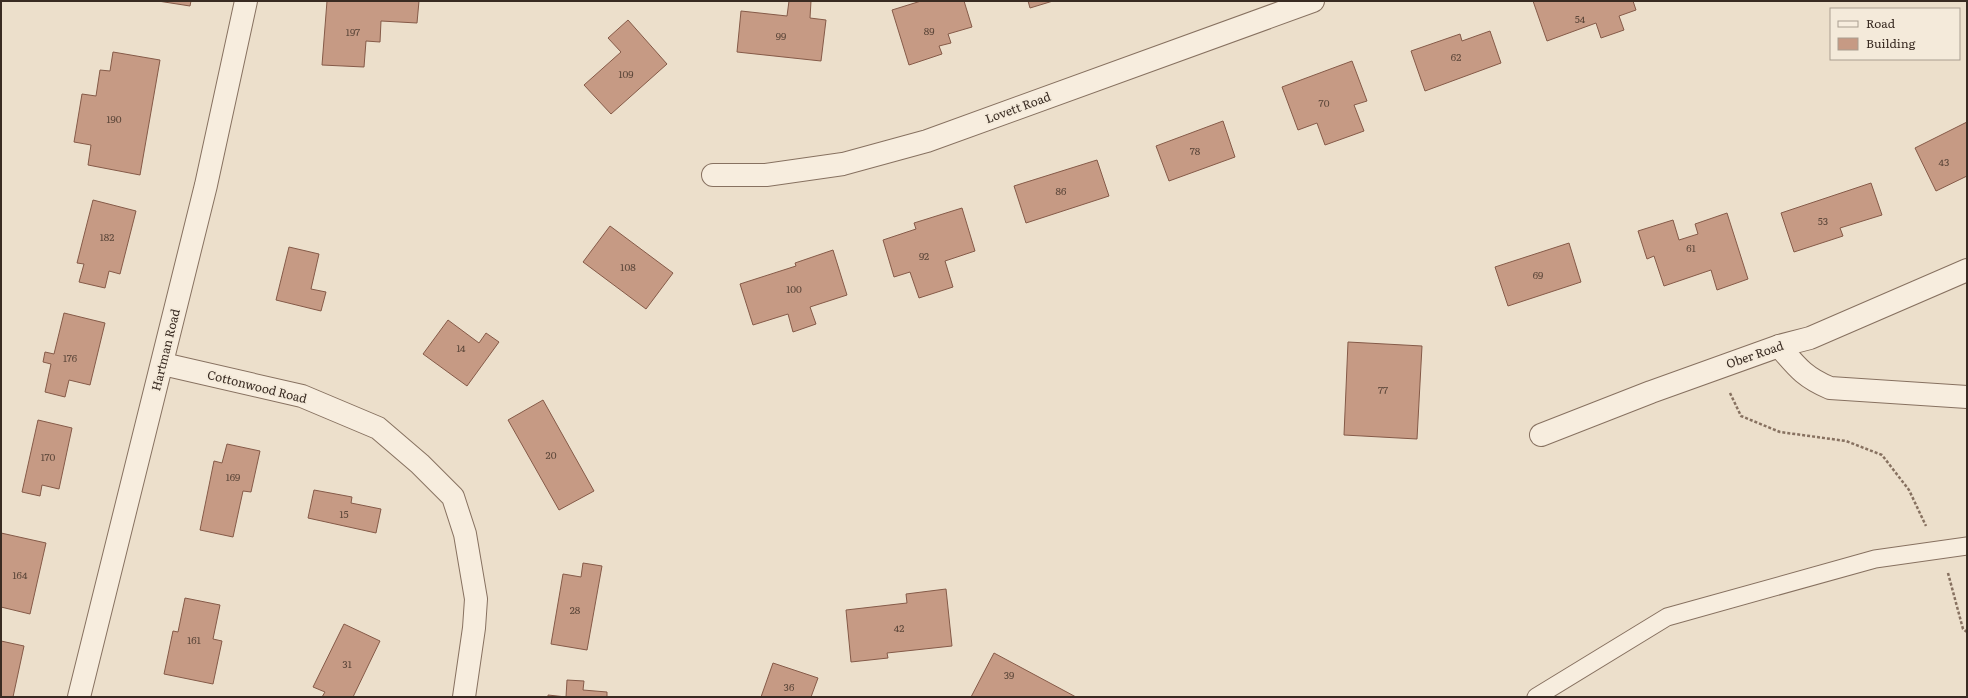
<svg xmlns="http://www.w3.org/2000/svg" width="1968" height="698" font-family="Literata,serif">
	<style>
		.building { fill: #c69a84; stroke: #855a48 }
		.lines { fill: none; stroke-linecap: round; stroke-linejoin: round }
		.service-casing { stroke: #877160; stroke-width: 19 }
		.minor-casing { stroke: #877160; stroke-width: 24 }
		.path { stroke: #877160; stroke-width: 2.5; stroke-dasharray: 3 2; stroke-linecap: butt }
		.service { stroke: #f7edde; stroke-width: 17 }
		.minor { stroke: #f7edde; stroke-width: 22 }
		.labels { text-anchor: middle; stroke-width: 3.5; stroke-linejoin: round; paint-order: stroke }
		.number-label { font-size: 10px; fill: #5c473a }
		.street-label { font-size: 12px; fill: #392b22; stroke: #f4eada }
	</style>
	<rect width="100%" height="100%" fill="#ecdfcb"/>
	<g class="building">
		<path d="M158,1H191L190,6Z"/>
		<path d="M327,1H419L417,23L381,21L380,42L366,41L364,67L322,65Z"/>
		<path d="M789,1H811L810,18L826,20L821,61L737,52L741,11L787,16Z"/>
		<path d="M921,1H964L972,27L948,34L951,43L939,46L942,54L909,65L892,10Z"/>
		<path d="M1028,1H1053L1030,8Z"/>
		<path d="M1533,1H1633L1636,10L1619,16L1624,30L1601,38L1596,23L1547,41Z"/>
		<path d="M628,20L667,64L611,114L584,85L621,52L608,38Z"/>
		<path d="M1490,31L1501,63L1425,91L1411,51L1460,34L1462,41Z"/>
		<path d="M113,52L160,60L140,175L88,165L91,145L74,142L82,94L96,96L100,70L110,71Z"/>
		<path d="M1352,61L1367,101L1354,105L1364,131L1325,145L1317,123L1298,130L1282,87Z"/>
		<path d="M1223,121L1235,157L1169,181L1156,146Z"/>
		<path d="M1967,122V176L1936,191L1915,148Z"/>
		<path d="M1097,160L1109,196L1026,223L1014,186Z"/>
		<path d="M1871,183L1882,215L1840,228L1843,236L1794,252L1781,213Z"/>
		<path d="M93,200L136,211L120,274L109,271L105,288L79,282L84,264L77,263Z"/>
		<path d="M962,208L975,251L945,261L953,287L919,298L910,272L894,277L883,240L916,229L914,223Z"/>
		<path d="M1727,213L1748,279L1717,290L1711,270L1664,286L1654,256L1647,259L1638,231L1673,220L1679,240L1698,234L1695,224Z"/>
		<path d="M610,226L673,273L646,309L583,262Z"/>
		<path d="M1569,243L1581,282L1508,306L1495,267Z"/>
		<path d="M289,247L319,254L311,289L326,292L321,311L276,300Z"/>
		<path d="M833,250L847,295L810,307L816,324L793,332L788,314L753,325L740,284L796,266L795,263Z"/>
		<path d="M64,313L105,323L90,385L69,380L65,397L45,392L51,364L43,362L45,352L54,354Z"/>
		<path d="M448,320L479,343L486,333L499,342L467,386L423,354Z"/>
		<path d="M1348,342L1422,346L1417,439L1344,435Z"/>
		<path d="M543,400L594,491L559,510L508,420Z"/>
		<path d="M38,420L72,428L59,489L42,485L40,496L22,492Z"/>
		<path d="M227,444L260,451L251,492L243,491L233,537L200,530L214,461L222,463Z"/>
		<path d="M314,490L352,497L351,503L381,509L376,533L308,518Z"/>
		<path d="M1,533L46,543L30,614L1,607Z"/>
		<path d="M583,563L602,566L587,650L551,644L563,574L581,577Z"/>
		<path d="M946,589L952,646L887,653L888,658L851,662L846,610L907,603L906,594Z"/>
		<path d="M185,598L220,605L213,639L222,641L213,684L164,674L173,631L178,632Z"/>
		<path d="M344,624L380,641L353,697H322L325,692L313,687Z"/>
		<path d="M1,641L24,646L13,697H1Z"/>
		<path d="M994,653L1076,697H971Z"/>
		<path d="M773,663L818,678L811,697H761Z"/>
		<path d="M567,680L584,681L583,690L607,692V697H548V695L566,697Z"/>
	</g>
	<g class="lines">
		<g class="service-casing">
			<path id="service" d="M1536,697L1667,617L1875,559L1967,546"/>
		</g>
		<g class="minor-casing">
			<g id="minor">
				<path d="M713,175H766L843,164L927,141L1313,1"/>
				<path d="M1779,346C1797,367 1804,377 1830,388L1967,397"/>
				<path d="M163,364L302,396L378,428L420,464L453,497L465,534L476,599L474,628L464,697"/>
				<path d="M1541,435L1651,392L1779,346L1810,338L1967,270"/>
				<path d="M79,697L206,185L246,1"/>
			</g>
		</g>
		<g class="path">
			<path d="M1730,393L1741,416L1780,432L1846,441L1882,455L1909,490L1926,526"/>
			<path d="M1948,573L1963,629L1967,632"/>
		</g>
		<use href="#service" class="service"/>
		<use href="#minor" class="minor"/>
	</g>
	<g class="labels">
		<g class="number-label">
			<text x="1580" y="23">54</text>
			<text x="929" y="35">89</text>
			<text x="353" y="36">197</text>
			<text x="781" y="40">99</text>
			<text x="1456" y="61">62</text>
			<text x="626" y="78">109</text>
			<text x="1324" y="107">70</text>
			<text x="114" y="123">190</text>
			<text x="1195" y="155">78</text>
			<text x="1944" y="166">43</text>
			<text x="1061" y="195">86</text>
			<text x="1823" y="225">53</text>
			<text x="107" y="241">182</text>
			<text x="1691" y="252">61</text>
			<text x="924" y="260">92</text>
			<text x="628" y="271">108</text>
			<text x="1538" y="279">69</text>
			<text x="794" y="293">100</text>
			<text x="461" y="352">14</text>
			<text x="70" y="362">176</text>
			<text x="1383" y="394">77</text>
			<text x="551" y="459">20</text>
			<text x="48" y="461">170</text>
			<text x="233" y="481">169</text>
			<text x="344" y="518">15</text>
			<text x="20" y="579">164</text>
			<text x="575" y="614">28</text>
			<text x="899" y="632">42</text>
			<text x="194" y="644">161</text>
			<text x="347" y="668">31</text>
			<text x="1009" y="679">39</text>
			<text x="789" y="691">36</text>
		</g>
		<g class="street-label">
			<text transform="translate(1018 108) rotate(-20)" y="4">Lovett Road</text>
			<text transform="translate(166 350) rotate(-76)" y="4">Hartman Road</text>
			<text transform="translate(1755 355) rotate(-19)" y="4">Ober Road</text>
			<text transform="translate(257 387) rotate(14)" y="4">Cottonwood Road</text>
		</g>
	</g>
	<rect width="1968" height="698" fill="none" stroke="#392b22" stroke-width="4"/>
	<rect x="1830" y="8" width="130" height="52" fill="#f4eada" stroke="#a99e90"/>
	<rect x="1838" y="21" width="20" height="6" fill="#f7edde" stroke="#a99e90"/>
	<text x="1866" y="28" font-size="12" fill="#392b22">Road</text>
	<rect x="1838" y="38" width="20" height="12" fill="#c69a84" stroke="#a99e90"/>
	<text x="1866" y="48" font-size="12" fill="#392b22">Building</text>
</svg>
